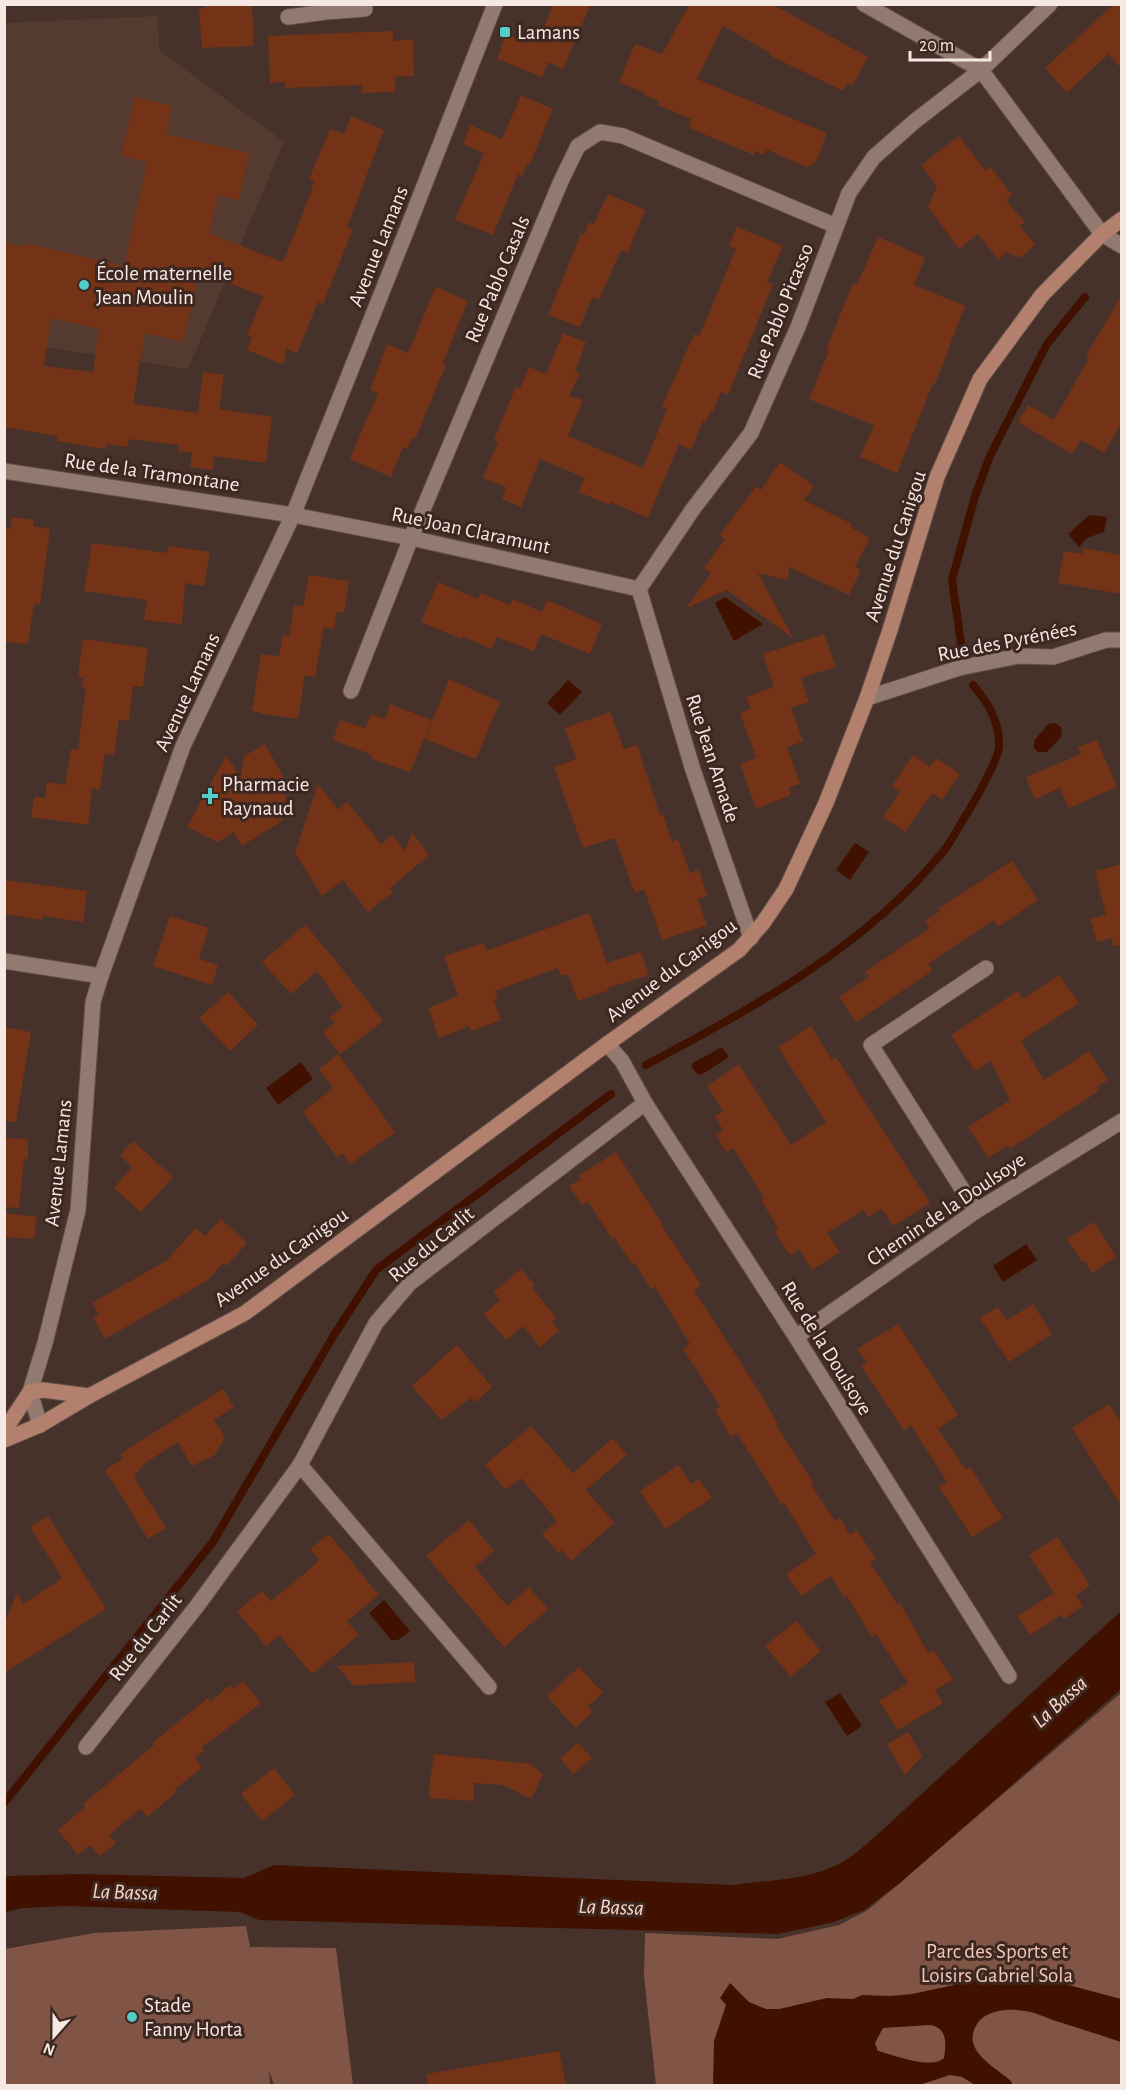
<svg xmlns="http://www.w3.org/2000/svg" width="1126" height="2090" font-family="'Alegreya Sans',sans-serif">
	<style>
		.built { fill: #553a30 }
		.green { fill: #815545 }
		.water { fill: #411100; fill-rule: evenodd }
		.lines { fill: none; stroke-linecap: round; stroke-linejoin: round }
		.stream { stroke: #411100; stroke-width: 8 }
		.building { fill: #743217; fill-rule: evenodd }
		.street-casing { stroke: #614f49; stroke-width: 17 }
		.secondary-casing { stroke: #614f49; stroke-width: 17 }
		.street { stroke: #927a71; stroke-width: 15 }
		.secondary { stroke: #b2806d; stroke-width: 15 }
		.poi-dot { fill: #54cdc8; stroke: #3c2820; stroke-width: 2 }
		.labels { text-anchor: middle; stroke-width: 6; stroke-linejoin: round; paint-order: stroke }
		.poi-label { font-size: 21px; fill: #f6e9e4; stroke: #3c2820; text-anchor: start }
		.street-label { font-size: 21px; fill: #f6e9e4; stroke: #3c2820 }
		.park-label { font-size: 21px; fill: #f1c7b8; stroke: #3c2820 }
		.water-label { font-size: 22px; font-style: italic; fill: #fed4c4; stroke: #3c2820 }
	</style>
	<rect width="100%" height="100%" fill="#46322a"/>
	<path class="built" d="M158,16L159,50L284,142L188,369L5,341L4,23Z"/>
	<g class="green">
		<path d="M1121,1693V2085H656L644,1976L645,1933L777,1939L839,1925L868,1910Z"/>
		<path d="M246,1926L250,1947L336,1948L353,2085H274L269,2070L270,2085H5V1949L94,1933Z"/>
	</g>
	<g class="water">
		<path d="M1089,515L1107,517L1104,532L1087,538L1079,547L1068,534Z"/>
		<path d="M725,597L763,624L734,641L715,603Z"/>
		<path d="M568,680L582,692L560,715L547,703Z"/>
		<path d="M1055,723L1061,727L1062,736L1047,752H1038L1034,748V741L1048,724Z"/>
		<path d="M855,843L869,852L850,880L836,870Z"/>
		<path d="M722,1047L729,1057L701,1075L696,1073L691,1066L693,1063Z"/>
		<path d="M301,1062L313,1079L278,1105L266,1088Z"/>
		<path d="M1026,1244L1037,1260L1003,1282L993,1266Z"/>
		<path d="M384,1600L410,1631L398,1640H391L369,1613Z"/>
		<path d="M1121,1611V1689L900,1883L864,1910L834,1922L778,1934L259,1920L240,1912L67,1906L23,1908L5,1912V1877L10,1876L78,1874L244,1878L274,1865L733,1885C771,1880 816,1880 849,1858C859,1851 868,1842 878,1834Z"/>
		<path d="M840,1693L862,1726L847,1736L825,1702Z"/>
		<path d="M1031,1975L1121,1999V2042C1100,2035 1078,2028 1056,2021C1046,2018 1035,2012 1025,2011C1009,2008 984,2010 976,2026C962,2051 994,2066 1011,2081L1013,2085H975L962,2077L950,2075L916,2086L713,2085L714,2041L726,2005L720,1998L730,1983L749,2002L766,2009H779L827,1998L853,1999L862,1995L890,1996L912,1994L977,1980ZM930,2025C948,2028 946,2044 944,2058C931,2070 894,2055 878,2051L875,2043L883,2028Z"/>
	</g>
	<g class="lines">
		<g class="stream">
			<path d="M962,650L952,580L975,496L990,456L1047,344L1085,297"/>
			<path d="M646,1065C752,1008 863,949 941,854C952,842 959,825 968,812C975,800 999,758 999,746C1000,722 988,703 973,685"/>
			<path d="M4,1803L213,1542L334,1335L376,1270L611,1094"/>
		</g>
	</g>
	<g class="building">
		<path d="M205,4L252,6L254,46L202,48L199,9L205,8Z"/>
		<path d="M554,4H591L563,69L548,62L542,77L497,59L506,34L521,41L522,39L528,42L534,27L542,31Z"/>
		<path d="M683,4H772L868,57L852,86L847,83L843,91L769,55L770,53L723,26L697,79L827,133L817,160L812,165L806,167L766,149L764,155L755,151L754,155L689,128L691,119L658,105L659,101L644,95L645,93L619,82L635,44L662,54L688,7Z"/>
		<path d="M1114,4H1122V69L1108,54L1067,93L1045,68Z"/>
		<path d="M393,31V41L413,39L414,76L395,77V92L360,93L363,85L285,88V82L270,83L268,36Z"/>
		<path d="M521,95L553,109L530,164L527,163L522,176L518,174L493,235L455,220L484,153L463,144L470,125L502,139Z"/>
		<path d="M135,97L172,106L166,134L249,153L239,200L218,195L209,233L283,262L310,195L314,181L309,179L330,129L344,134L351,116L384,130L347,227L353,229L323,304L318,302L297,353L286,349L284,365L247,350L252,337L247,335L263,296L199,272L183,342L145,333L133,404L198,413L203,372L224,375L219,409L272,417L266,463L214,456L213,470L190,467L192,453L178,451L179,445L129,439L127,447L106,444L105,449L57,441V436L4,427V242L24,247L25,243L124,266L147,162L121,156ZM51,318L99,329L93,372L44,366Z"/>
		<path d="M959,136L986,171L991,167L1012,195L1006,200L1025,222L1020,226L1035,245L1020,258L1006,252L998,260L978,234L959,249L928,207L937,186L921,165Z"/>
		<path d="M608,194L645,210L628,253L621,250L599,300L592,297L580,327L548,315L581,233L584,235L589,222L594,224Z"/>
		<path d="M737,227L783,246L767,282L773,284L728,395L721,392L713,412L711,410L706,422L703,421L691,450L679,444L648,518L611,502L610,505L578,492L585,478L540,459L521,507L502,499L506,487L483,478L498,442L494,440L516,386L520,388L529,367L546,374L563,333L586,342L575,371L580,373L569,396L583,400L568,436L643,468L667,409L662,407L694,334L699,336L736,249L729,246Z"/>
		<path d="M878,237L925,257L914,285L965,306L935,384L933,383L897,473L860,457L874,425L809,399L829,351L826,350L853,283L857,285Z"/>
		<path d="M436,287L468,301L443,363L446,365L415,439L412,437L407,449L403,447L391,477L350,459L378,393L370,390L387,344L408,353Z"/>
		<path d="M1122,294V422L1104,453L1081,440L1072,454L1018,422L1028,405L1054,420L1089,358L1086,356Z"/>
		<path d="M780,462L814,486L804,500L852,524L850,527L870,538L855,567L861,570L849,595L789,567L788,580L758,573L793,638L727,590L686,608L711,573L704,568L725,539L720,535L756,486L761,490Z"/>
		<path d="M12,517L34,520L33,526L50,529L40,605L34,604L28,644L4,642V528L10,529Z"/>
		<path d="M92,543L167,553L169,546L210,552L204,586L185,583L182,624L144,620L147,600L84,591Z"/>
		<path d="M1083,548L1122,555V594L1058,583L1064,551L1082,554Z"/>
		<path d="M309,575L349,581L344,613L337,612L334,629L324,627L315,677L305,675L298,719L262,714L252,710L261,654L279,656L283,635L289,636L294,605L303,606Z"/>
		<path d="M438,582L478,599L481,593L510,605L513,599L542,612L547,600L602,624L590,654L541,634L534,651L497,637L492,649L463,637L461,639L421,622Z"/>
		<path d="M824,634L836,667L801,678L809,702L791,708L803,741L787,747L800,784L789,787L791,795L756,809L740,764L756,758L740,713L751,709L746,697L774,687L763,654Z"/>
		<path d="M83,639L148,648L143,687L133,686L129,721L119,720L114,755L105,754L100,790L92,788L88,825L31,817L34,797L45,798L47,782L65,785L71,749L78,750L86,687H82L83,678L78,677Z"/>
		<path d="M449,679L500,702L476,759L425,739Z"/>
		<path d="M390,704L432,720L410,772L371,759L372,755L333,740L340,720L365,728L371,714L385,719Z"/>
		<path d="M610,712L624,749L637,745L660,815L663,814L672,842L678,839L690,873L699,870L707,896L698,899L707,925L662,940L644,889L635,893L615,838L583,848L554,767L576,759L565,728Z"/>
		<path d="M1097,740L1117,787L1069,808L1060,788L1035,799L1026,777L1081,754L1078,747Z"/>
		<path d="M265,744L288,785L282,821L242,846L234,832L218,842L187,827L226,756L241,777L244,756Z"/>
		<path d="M913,755L930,767L936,758L960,774L942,800L932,793L905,832L883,817L900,792L892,786Z"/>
		<path d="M318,784L338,810L347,802L381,844L392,835L405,851L412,832L429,855L390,888L393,892L368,912L343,880L322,896L295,853Z"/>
		<path d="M1012,861L1038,900L998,927L994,920L928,964L932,971L856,1022L839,997L869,977L865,972L930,928L925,921L940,911L938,909Z"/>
		<path d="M1122,864V945L1113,946L1112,938L1097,942L1090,919L1106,915L1095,871Z"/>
		<path d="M4,880L87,891L83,922L43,916L42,920L4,914Z"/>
		<path d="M589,913L607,963L641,952L649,975L608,988L609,990L578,1001L568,974L561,976L558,968L495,991L498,999L494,1000L501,1020L471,1031L469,1026L439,1038L428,1008L458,996L444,956L484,943L486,951Z"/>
		<path d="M170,916L209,928L199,959L218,965L212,985L153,966Z"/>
		<path d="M305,925L333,957L383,1021L340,1054L323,1032L335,1023L330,1017L343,1007L317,971L291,994L262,962Z"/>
		<path d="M1059,975L1079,1003L1021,1041L1044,1080L1089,1051L1108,1080L1097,1087L1099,1091L1010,1149L1008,1145L988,1158L968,1127L1010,1100L991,1061L975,1071L951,1035L1018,991L1023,999Z"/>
		<path d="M228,992L258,1025L230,1051L199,1018Z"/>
		<path d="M811,1026L832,1060L836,1057L930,1203L893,1226L882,1209L868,1217L864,1210L827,1233L840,1252L812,1270L799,1249L790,1255L774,1231L778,1228L761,1200L764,1198L733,1148L726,1152L716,1135L723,1130L715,1116L723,1111L707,1086L739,1064L791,1145L826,1122L778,1047Z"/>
		<path d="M4,1027L31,1032L16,1122L4,1121Z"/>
		<path d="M338,1054L395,1132L351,1164L342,1153L337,1157L303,1112L333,1088L319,1069Z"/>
		<path d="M4,1138L28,1139V1159H24L19,1208L4,1207Z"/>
		<path d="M133,1141L173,1177L141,1212L114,1188L132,1167L120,1155Z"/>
		<path d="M616,1152L663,1225L662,1226L701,1285L694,1290L762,1396L778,1424L776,1425L814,1484L811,1485L835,1521L840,1518L850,1535L857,1530L876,1559L870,1562L897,1604L900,1603L928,1653L934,1650L953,1680L935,1690L943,1703L898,1730L879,1701L908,1683L876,1634L872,1637L846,1595L844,1597L831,1576L801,1596L786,1574L816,1554L784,1503L781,1504L737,1433L731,1437L715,1410L720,1406L683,1349L690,1344L655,1287L651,1289L634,1262L632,1264L614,1237L612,1239L588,1201L582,1205L569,1186L581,1179L578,1176Z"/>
		<path d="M4,1213L37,1217L34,1239L4,1237Z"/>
		<path d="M221,1219L247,1243L226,1266L223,1263L208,1280L105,1339L93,1318L99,1314L92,1303L166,1261L196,1228L205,1236Z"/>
		<path d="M1094,1222L1116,1257L1092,1273L1085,1261L1082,1262L1067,1239Z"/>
		<path d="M521,1269L535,1285L532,1288L557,1318L552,1321L559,1331L540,1347L523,1326L506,1340L484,1314L500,1300L494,1292Z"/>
		<path d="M1033,1304L1052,1334L1009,1362L980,1318L998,1307L1007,1320Z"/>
		<path d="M898,1324L958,1415L938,1429L966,1470L970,1467L1003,1518L972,1537L939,1487L947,1482L911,1425L904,1431L861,1366L867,1362L857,1349Z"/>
		<path d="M457,1345L492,1387L475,1402L471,1398L441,1420L412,1386Z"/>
		<path d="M223,1389L234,1407L214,1420L225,1437L215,1455L192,1466L178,1442L145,1463L134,1477L166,1528L148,1539L105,1470L123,1459L120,1454Z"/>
		<path d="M1109,1404L1122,1425V1507L1072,1428Z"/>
		<path d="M531,1426L573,1473L613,1438L627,1455L586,1490L614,1523L571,1561L562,1550L558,1553L542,1534L557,1521L521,1478L506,1490L485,1465Z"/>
		<path d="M678,1465L691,1484L699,1479L712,1498L665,1529L640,1491Z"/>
		<path d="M48,1516L106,1609L4,1673V1625L17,1593L24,1604L62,1578L30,1527Z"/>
		<path d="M469,1520L494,1551L475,1567L507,1606L529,1587L548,1609L504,1647L426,1556Z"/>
		<path d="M329,1534L379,1595L347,1621L359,1635L312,1674L279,1635L266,1646L237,1611L262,1591L271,1601L310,1569L319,1560L310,1549Z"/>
		<path d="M1057,1537L1090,1585L1076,1596L1083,1606L1064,1619L1061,1615L1030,1635L1018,1616L1054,1593L1029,1555Z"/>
		<path d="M796,1621L821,1651L791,1677L765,1646Z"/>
		<path d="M414,1662L415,1682L361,1685H353L337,1666Z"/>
		<path d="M579,1667L603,1693L588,1706L593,1712L575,1728L547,1696Z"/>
		<path d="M243,1681L261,1703L201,1748L204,1751L195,1758L202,1768L175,1789L177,1792L147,1817L140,1809L109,1835L116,1843L100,1856L90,1845L78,1855L58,1830L85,1807L83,1804L154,1745L152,1743L208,1698L211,1701L230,1685L233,1689Z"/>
		<path d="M908,1732L922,1756L905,1775L887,1744Z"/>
		<path d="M578,1743L592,1758L573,1774L560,1758Z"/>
		<path d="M434,1754L531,1764L543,1775L531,1799L503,1785L474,1783V1801L430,1798L429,1788Z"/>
		<path d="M274,1768L295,1795L262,1821L241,1794Z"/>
		<path d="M559,2051L566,2085H428L427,2074Z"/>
	</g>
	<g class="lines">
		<g class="street-casing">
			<g id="street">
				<path d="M864,4L981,70L1102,234L1122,246"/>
				<path d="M288,17L326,12L365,9L364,4"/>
				<path d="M4,471L293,515L411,538L639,589"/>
				<path d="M639,589L693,509L751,433L798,327L849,193L874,157L915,121L981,70L1050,4"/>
				<path d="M639,589L693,770L751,938"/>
				<path d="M351,691L411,538L561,181L578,146L600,132L623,136L836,226"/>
				<path d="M867,698L959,668L1019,656L1053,657L1106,640H1122"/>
				<path d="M4,961L101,976"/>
				<path d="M607,1044L622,1061L645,1103L796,1337L1009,1676"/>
				<path d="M976,1211L871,1045L986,968"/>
				<path d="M796,1337L976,1211L1122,1121"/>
				<path d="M40,1425L30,1392L45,1343L78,1210L93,1002L101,976L183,746L293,515L408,227L495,4"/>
				<path d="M300,1465L489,1687"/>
				<path d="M86,1747L197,1606L300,1465L376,1323L410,1283L645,1103"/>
			</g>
		</g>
		<g class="secondary-casing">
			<g id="secondary">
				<path d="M4,1431L30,1392L43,1390L89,1396"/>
				<path d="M4,1440L40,1425L89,1396L245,1313L607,1044L739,950L763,923L786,889L826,803L867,698L890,630L937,477L980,379L1042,295L1102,234L1122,219"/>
			</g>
		</g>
		<use href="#street" class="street"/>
		<use href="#secondary" class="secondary"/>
	</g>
	<g class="poi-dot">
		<rect x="499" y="26" width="12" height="12" rx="3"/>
		<circle cx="84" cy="285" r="6"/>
		<path d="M207 787h6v6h6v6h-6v6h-6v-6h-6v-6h6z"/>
		<circle cx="132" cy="2017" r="6"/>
	</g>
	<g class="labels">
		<g class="poi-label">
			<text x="517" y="39">Lamans</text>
			<text x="96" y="280">École maternelle<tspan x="96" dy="24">Jean Moulin</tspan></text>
			<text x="222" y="791">Pharmacie<tspan x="222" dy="24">Raynaud</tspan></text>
			<text x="144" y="2012">Stade<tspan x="144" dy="24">Fanny Horta</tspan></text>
		</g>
		<g class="street-label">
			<text transform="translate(378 246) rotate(-68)" y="7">Avenue Lamans</text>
			<text transform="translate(497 279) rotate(-67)" y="7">Rue Pablo Casals</text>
			<text transform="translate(780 311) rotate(-68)" y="7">Rue Pablo Picasso</text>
			<text transform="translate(152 472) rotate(8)" y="7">Rue de la Tramontane</text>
			<text transform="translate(471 530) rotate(12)" y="7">Rue Joan Claramunt</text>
			<text transform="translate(895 546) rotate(-72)" y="7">Avenue du Canigou</text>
			<text transform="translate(1007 641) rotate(-11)" y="7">Rue des Pyrénées</text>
			<text transform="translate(187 692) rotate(-65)" y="7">Avenue Lamans</text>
			<text transform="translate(713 758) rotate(72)" y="7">Rue Jean Amade</text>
			<text transform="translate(671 970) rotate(-37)" y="7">Avenue du Canigou</text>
			<text transform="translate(58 1163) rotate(-84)" y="7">Avenue Lamans</text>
			<text transform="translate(946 1209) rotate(-34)" y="7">Chemin de la Doulsoye</text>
			<text transform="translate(431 1244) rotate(-40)" y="7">Rue du Carlit</text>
			<text transform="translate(281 1257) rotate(-35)" y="7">Avenue du Canigou</text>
			<text transform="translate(827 1348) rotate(58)" y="7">Rue de la Doulsoye</text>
			<text transform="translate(145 1637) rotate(-52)" y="7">Rue du Carlit</text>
		</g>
		<g class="park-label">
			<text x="997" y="1958">Parc des Sports et<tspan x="997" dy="24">Loisirs Gabriel Sola</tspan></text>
		</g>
		<g class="water-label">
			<text transform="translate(1059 1701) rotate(-42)" y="8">La Bassa</text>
			<text transform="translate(125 1891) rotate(2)" y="8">La Bassa</text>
			<text transform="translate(611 1906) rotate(2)" y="8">La Bassa</text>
		</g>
	</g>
	<rect width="1126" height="2090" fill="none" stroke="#f6e9e4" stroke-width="12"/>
	<g transform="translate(54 2036) rotate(201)" stroke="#3c2820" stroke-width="4.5" paint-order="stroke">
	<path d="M0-4.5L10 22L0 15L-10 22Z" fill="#f6e9e4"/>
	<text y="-9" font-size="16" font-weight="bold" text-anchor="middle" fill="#f6e9e4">N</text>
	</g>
	<path d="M910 51v9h80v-9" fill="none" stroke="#f6e9e4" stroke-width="3"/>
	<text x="919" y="51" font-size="18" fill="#f6e9e4" stroke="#3c2820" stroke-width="4.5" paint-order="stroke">20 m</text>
</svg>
